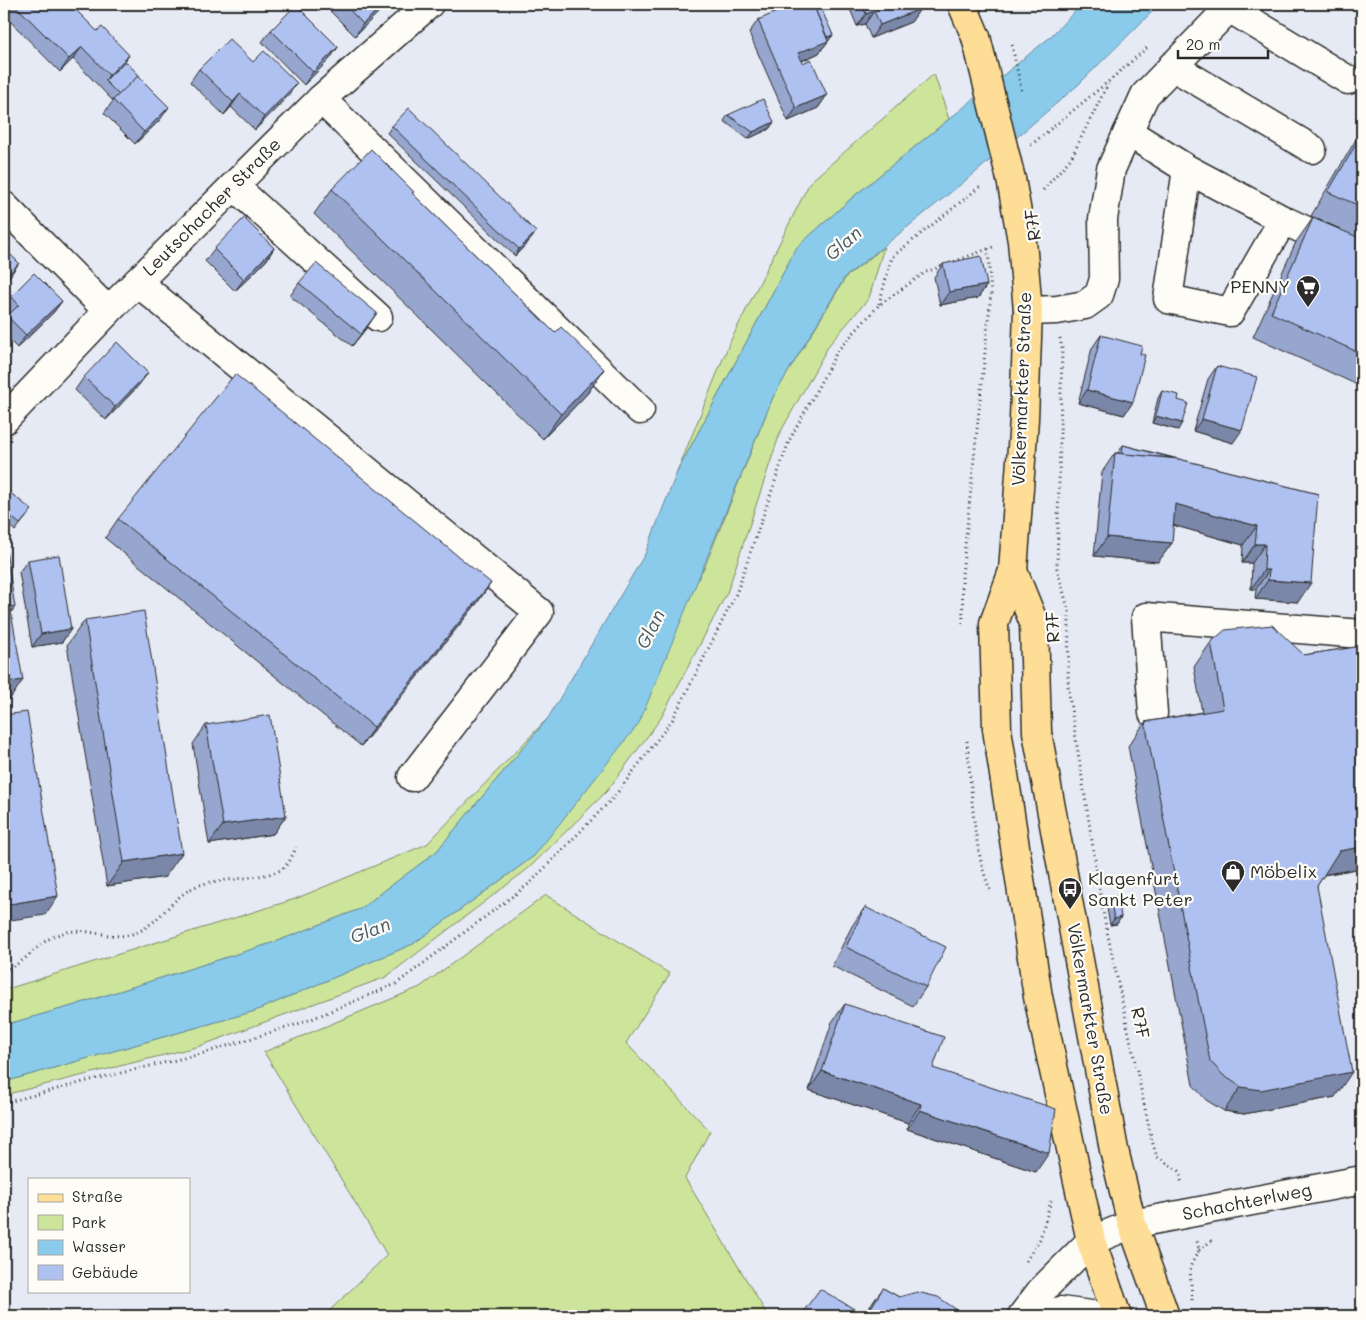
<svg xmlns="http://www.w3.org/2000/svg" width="1366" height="1320" font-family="Mali,sans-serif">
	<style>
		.green { fill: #cce59b; stroke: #7c8863 }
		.water { fill: #8acbeb; stroke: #648b9e }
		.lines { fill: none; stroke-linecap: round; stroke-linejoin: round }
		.minor-casing { stroke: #2b2b2b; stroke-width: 31 }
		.major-casing { stroke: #2b2b2b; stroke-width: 31 }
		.path { stroke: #2b2b2b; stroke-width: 3; stroke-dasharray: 1 4; stroke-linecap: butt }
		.minor { stroke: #fdfcf7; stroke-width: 28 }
		.major { stroke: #fede96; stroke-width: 28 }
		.major-bridge-casing { stroke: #2b2b2b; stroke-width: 31; stroke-linecap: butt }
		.path-bridge { stroke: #2b2b2b; stroke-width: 3; stroke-dasharray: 1 4; stroke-linecap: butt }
		.major-bridge { stroke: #fede96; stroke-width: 28 }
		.wall { fill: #96a6ce; stroke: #2b2b2b }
		.shaded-wall { fill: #7a87a8; stroke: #2b2b2b }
		.building { fill: #afc1f0; stroke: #2b2b2b }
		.labels { text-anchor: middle; stroke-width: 4.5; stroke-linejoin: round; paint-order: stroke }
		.street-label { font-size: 18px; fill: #2b2b2b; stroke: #fdfcf7 }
		.poi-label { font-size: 18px; fill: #2b2b2b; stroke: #fdfcf7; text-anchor: start }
		.water-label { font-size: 19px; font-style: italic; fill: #485b65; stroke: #fdfcf7 }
	</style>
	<rect width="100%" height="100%" fill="#e6eaf5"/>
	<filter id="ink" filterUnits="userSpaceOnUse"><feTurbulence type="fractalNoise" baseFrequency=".02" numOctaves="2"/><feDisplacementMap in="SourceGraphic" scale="10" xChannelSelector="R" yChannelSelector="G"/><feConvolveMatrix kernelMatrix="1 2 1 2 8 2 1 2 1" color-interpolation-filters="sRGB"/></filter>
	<g filter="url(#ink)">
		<g class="green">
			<path d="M934,74L949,119L853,197L797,247L677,472L729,344L810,182Z"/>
			<path d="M884,247L869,298L829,345L780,433L727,593L661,718L607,791L529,868L386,977L200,1046L4,1095V1082L255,1011L413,944L534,856L705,566L773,397L846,277Z"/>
			<path d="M548,718L436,852L360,909L275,942L72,1006L4,1025V990L295,899L427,844Z"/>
			<path d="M546,895L670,974L626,1043L710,1131L685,1178L768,1316H324L387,1255L264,1052L420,987Z"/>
		</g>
		<path class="water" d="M1082,4H1160L1078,85L975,173L845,277L773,397L639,723L534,856L413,944L255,1011L4,1082V1025L72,1006L275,942L360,909L436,852L548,718L645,554L677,472L797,247L853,197L1049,38Z"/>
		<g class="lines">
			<g class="minor-casing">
				<g id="minor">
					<path d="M1229,8L1348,80"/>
					<path d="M1172,66L1312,149"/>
					<path d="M321,99L640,410"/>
					<path d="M1128,132L1187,169L1283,220L1230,312L1168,299L1187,169"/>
					<path d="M234,186L378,317"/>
					<path d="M4,206L108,311"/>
					<path d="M1283,220L1362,257"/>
					<path d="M137,282L539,612L412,777"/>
					<path d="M1028,311L1057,310L1085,305L1099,295L1104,279L1103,219L1111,169L1145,95L1233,4"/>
					<path d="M4,420L108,311L321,99L429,4"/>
					<path d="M1153,713L1146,617L1362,634"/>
					<path d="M1022,1316L1041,1291L1091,1241L1132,1224L1362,1180"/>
					<path d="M1041,1316L1060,1311L1099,1316"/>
				</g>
			</g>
			<g class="major-casing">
				<g id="major">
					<path d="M962,4L976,37"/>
					<path d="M1011,179L1022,241L1028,311L1024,419L1013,571L994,623L997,729L1038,997L1091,1241L1117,1316"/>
					<path d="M1013,571L1034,623L1037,732L1114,1150L1132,1224L1165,1316"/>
				</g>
			</g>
			<g class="path">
				<path d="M1031,145L1109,81L1149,46"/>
				<path d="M1043,190L1071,158L1108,84"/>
				<path d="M879,304L892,257L982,185"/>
				<path d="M1060,338L1062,349L1057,568L1069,612L1068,689L1104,917L1152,1141L1157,1157L1179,1171L1182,1184"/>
				<path d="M963,623L962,575L991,294L988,248"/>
				<path d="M967,741C972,790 972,845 990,890"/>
				<path d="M4,971C9,968 15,966 20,962C33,953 43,940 57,935C83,924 108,941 132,934C160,926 174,891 203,884C221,879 269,878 282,869C289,864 293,855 296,847"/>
				<path d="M4,1103L91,1080L201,1054L304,1022L396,984L530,883L614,797L673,719L736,594L789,441L838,350L879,305L926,272L993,247"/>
				<path d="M1199,1250L1214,1239"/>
				<path d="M1026,1261L1040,1239L1051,1201"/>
				<path d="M1192,1300L1190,1267L1199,1250L1197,1241"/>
			</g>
			<use href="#minor" class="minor"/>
			<use href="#major" class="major"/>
			<g class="major-bridge-casing">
				<path id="major-bridge" d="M976,37L1011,179"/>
			</g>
			<path class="path-bridge" d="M1012,45L1022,93"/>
			<use href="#major-bridge" class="major-bridge"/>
		</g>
		<g class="wall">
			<path d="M4,4H70L97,31L129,55L125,61L139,77L160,120L135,144L104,113L113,101L73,59L60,72L4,15Z"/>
			<path d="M335,4H385L378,13L355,36L330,11Z"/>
			<path d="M848,4H918L920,9L911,22L871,38L865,24L857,26Z"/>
			<path d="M758,20L833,35L819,53L802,61L827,95L818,108L788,121L749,33Z"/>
			<path d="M271,30L338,47L329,60L304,85L262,42Z"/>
			<path d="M199,69L288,96L255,130L231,107L224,115L190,82Z"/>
			<path d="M728,115L774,122L769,129L748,139L724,121Z"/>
			<path d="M392,126L532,238L515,256L387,133Z"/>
			<path d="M1362,129V387L1253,337L1296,242L1313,218L1340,229L1311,216Z"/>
			<path d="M332,189L413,194L555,333L604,369L587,394L543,439L314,214Z"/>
			<path d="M274,248L266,261L235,291L205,261L214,249Z"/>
			<path d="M943,264L987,285L978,298L940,305L934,277Z"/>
			<path d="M299,283L368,326L352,346L290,296Z"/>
			<path d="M11,296L62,301L53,313L17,348L4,335V321L8,315L4,311V306Z"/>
			<path d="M1101,335L1140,354L1133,402L1124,415L1078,403L1092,348Z"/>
			<path d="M1217,366L1233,443L1193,431L1208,379Z"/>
			<path d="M84,377L139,385L106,420L75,390Z"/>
			<path d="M1162,391L1178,400V430L1152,423L1158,398Z"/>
			<path d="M1123,445L1318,494L1298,602L1255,599L1256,589H1251L1252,563H1242L1243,545L1173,525L1172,543L1158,562L1094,556L1102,472L1115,453H1118Z"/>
			<path d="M4,488L27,516L15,531L4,521Z"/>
			<path d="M118,519L478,602L361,746L105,538Z"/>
			<path d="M28,560L71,629L62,642L32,647L19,572Z"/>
			<path d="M85,620L165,877L107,886L67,645Z"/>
			<path d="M1211,642L1304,655L1362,646V868L1324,875L1317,886L1335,1097L1244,1114L1224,1111L1206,1100L1193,1085L1128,746L1145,722L1202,712L1194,667Z"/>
			<path d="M206,725L286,816L273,834L209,844L193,744Z"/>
			<path d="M1110,897L1121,917L1117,924L1110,925L1106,903Z"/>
			<path d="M865,907L926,987L913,1006L832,966L852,926Z"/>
			<path d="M845,1004L933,1068L1036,1172L907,1129L908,1123L809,1090L832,1022Z"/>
			<path d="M883,1288L899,1297L959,1316H800L864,1315Z"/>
		</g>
		<g class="shaded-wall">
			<path d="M384,4H385L378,13L355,36L363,24Z"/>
			<path d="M920,9L911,22L871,38L880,25Z"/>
			<path d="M874,11L865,24L857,26L866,14Z"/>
			<path d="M833,35L819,53L790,66L798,53L821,40Z"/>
			<path d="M82,47L73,59L60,72L69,59Z"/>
			<path d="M338,47L329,60L304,85L313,72Z"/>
			<path d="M129,55L120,68L105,81L109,75Z"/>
			<path d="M297,83L288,96L255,130L264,117Z"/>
			<path d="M240,94L231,107L224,115L233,102Z"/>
			<path d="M827,95L818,108L788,121L796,108Z"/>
			<path d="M169,107L160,120L135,144L144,132Z"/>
			<path d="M774,122L769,129L748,139L753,132Z"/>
			<path d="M536,232L532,238L515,256L519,249Z"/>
			<path d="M274,248L266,261L235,291L244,279Z"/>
			<path d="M19,263L10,276L4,282V279Z"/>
			<path d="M987,285L978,298L940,305L949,292Z"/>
			<path d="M62,301L53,313L17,348L26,335Z"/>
			<path d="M377,313L368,326L352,346L361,334Z"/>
			<path d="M604,369L587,394L543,439L561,414Z"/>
			<path d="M148,373L139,385L106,420L115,407Z"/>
			<path d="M1087,390L1133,402L1124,415L1078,403Z"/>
			<path d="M1156,416L1182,423L1178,430L1152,423Z"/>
			<path d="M1202,419L1242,430L1233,443L1193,431Z"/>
			<path d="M1175,504L1257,526L1243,545L1162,522Z"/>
			<path d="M1107,537L1172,543L1158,562L1094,556Z"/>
			<path d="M1255,544H1265L1252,563H1242Z"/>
			<path d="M1264,570H1269L1256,589H1251Z"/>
			<path d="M1268,580L1311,583L1298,602L1255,599Z"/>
			<path d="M491,583L478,602L361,746L374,727Z"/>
			<path d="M10,606L15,607L4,623Z"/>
			<path d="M71,629L62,642L32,647L41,634Z"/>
			<path d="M23,680L10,699L4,700V683Z"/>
			<path d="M286,816L273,834L209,844L223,825Z"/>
			<path d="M1362,847V868L1321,875L1339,851Z"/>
			<path d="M182,853L165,877L107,886L124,862Z"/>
			<path d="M58,896L45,915L4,921V905Z"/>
			<path d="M1121,917L1117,924L1110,925L1114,919Z"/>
			<path d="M822,1071L921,1104L908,1123L809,1090Z"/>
			<path d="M1352,1072L1335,1097L1244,1114L1224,1111L1241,1087Z"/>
			<path d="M920,1110L1049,1153L1036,1172L907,1129Z"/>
		</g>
		<g class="building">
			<path d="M14,4H70L97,31L102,27L129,55L109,75L82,47L69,59Z"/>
			<path d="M344,4H384L363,24Z"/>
			<path d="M795,4H813L828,41L798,53L803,63L811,59L827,95L796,108L758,20Z"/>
			<path d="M813,4H819L833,35L827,37Z"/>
			<path d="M862,4H918L920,9L880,25L874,11L866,14Z"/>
			<path d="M296,5L338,47L313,72L271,30Z"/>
			<path d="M229,39L253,62L264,51L297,83L264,117L240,94L233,102L199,69Z"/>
			<path d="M125,61L140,76L139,77L138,76L119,95L105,81Z"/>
			<path d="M138,76L169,107L144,132L113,100Z"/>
			<path d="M763,99L774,122L753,132L728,115Z"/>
			<path d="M409,108L536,232L519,249L392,126Z"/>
			<path d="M1362,134V207L1328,192Z"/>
			<path d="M371,149L414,192L412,193L555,333L561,327L604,369L561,414L332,189Z"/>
			<path d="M244,218L274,248L244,279L214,249Z"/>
			<path d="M1313,218L1362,239V354L1271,313Z"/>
			<path d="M4,248L19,263L4,279Z"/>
			<path d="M981,256L987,285L949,292L943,264Z"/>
			<path d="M316,263L377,313L361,334L299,283Z"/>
			<path d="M34,273L62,301L26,335L7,316L19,305L11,296Z"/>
			<path d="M1101,335L1142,346L1140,354L1145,355L1133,402L1087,390Z"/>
			<path d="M117,342L148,373L115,407L84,377Z"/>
			<path d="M1217,366L1257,377L1242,430L1202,419Z"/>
			<path d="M235,374L491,583L374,727L118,519Z"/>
			<path d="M1162,391L1179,395L1178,400L1188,403L1182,423L1156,416Z"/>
			<path d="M1123,445L1172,458L1122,454Z"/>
			<path d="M1115,453L1179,459L1318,494L1311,583L1268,580L1269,570H1264L1265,544H1255L1257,526L1175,504L1172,543L1107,537Z"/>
			<path d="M4,488L32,510L20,524L4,511Z"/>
			<path d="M4,544H5L15,607L10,606L23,680L4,683Z"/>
			<path d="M59,555L71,629L41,634L28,560Z"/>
			<path d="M144,611L182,853L124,862L85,620Z"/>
			<path d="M1272,625L1304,655L1362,646V847L1339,851L1317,886L1352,1072L1261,1090L1241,1087L1223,1075L1210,1061L1145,722L1223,709L1211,642L1225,630Z"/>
			<path d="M27,712L58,896L4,905V715Z"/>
			<path d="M270,715L286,816L223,825L206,725Z"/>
			<path d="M1118,896L1121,917L1114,919L1110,897Z"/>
			<path d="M865,907L946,947L926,987L846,947Z"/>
			<path d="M845,1004L944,1037L933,1068L1056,1109L1049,1153L920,1110L921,1104L822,1071Z"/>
			<path d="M883,1288L899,1297L917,1292L938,1297L957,1310L959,1316H800L820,1289L866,1316Z"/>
		</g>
	</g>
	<defs>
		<g id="supermarket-pin" transform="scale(1.25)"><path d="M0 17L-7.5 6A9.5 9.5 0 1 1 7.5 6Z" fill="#2b2b2b" stroke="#fdfcf7"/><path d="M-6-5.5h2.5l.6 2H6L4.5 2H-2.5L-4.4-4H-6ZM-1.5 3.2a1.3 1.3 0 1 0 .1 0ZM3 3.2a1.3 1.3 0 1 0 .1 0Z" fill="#fff"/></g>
		<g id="shop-pin" transform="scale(1.25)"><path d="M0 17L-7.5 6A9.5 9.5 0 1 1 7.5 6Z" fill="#2b2b2b" stroke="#fdfcf7"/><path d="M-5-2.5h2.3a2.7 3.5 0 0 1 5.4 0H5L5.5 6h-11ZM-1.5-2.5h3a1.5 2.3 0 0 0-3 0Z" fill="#fff"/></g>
		<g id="bus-pin" transform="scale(1.25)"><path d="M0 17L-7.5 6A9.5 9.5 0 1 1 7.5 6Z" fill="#2b2b2b" stroke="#fdfcf7"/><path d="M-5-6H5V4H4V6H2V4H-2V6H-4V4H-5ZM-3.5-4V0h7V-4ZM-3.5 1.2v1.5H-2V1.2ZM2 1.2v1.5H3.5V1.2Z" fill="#fff"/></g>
	</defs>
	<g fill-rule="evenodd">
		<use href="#supermarket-pin" x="1308" y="287"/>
		<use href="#shop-pin" x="1233" y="872"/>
		<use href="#bus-pin" x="1070" y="889"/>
	</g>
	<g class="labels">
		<g class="street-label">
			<text transform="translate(212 207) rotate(-45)" y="6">Leutschacher Straße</text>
			<text transform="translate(1033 225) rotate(-97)" y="6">R7F</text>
			<text transform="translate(1022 389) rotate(-88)" y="6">Völkermarkter Straße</text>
			<text transform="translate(1053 627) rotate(-93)" y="6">R7F</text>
			<text transform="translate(1090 1019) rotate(80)" y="6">Völkermarkter Straße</text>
			<text transform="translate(1140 1023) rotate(78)" y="6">R7F</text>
			<text transform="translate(1247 1202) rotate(-11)" y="6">Schachterlweg</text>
		</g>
		<g class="poi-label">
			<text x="1290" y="293" text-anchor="end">PENNY</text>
			<text x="1250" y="878">Möbelix</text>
			<text x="1088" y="885">Klagenfurt<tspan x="1088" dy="21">Sankt Peter</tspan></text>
		</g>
		<g class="water-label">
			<text transform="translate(843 243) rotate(-41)" y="7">Glan</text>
			<text transform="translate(650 629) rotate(-63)" y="7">Glan</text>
			<text transform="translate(370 930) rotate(-21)" y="7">Glan</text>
		</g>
	</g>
	<rect width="1366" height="1320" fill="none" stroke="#fdfcf7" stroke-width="20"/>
	<rect x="10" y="10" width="1346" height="1300" fill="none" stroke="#2b2b2b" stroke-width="2" filter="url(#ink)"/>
	<rect x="28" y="1178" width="162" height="115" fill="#fdfcf7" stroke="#a9a8a5"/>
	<rect x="38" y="1194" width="25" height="8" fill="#fede96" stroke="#a9a8a5"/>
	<text x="72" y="1202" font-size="15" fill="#2b2b2b">Straße</text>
	<rect x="38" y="1215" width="25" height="15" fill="#cce59b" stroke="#a9a8a5"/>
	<text x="72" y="1228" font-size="15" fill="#2b2b2b">Park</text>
	<rect x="38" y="1240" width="25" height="15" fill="#8acbeb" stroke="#a9a8a5"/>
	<text x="72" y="1252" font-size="15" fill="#2b2b2b">Wasser</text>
	<rect x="38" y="1265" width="25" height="15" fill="#afc1f0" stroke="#a9a8a5"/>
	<text x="72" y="1278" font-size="15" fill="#2b2b2b">Gebäude</text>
	<path d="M1178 50v8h90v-8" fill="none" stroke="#2b2b2b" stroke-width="2.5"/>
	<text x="1186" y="50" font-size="15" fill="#2b2b2b" stroke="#fdfcf7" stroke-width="4" paint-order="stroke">20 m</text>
</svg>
